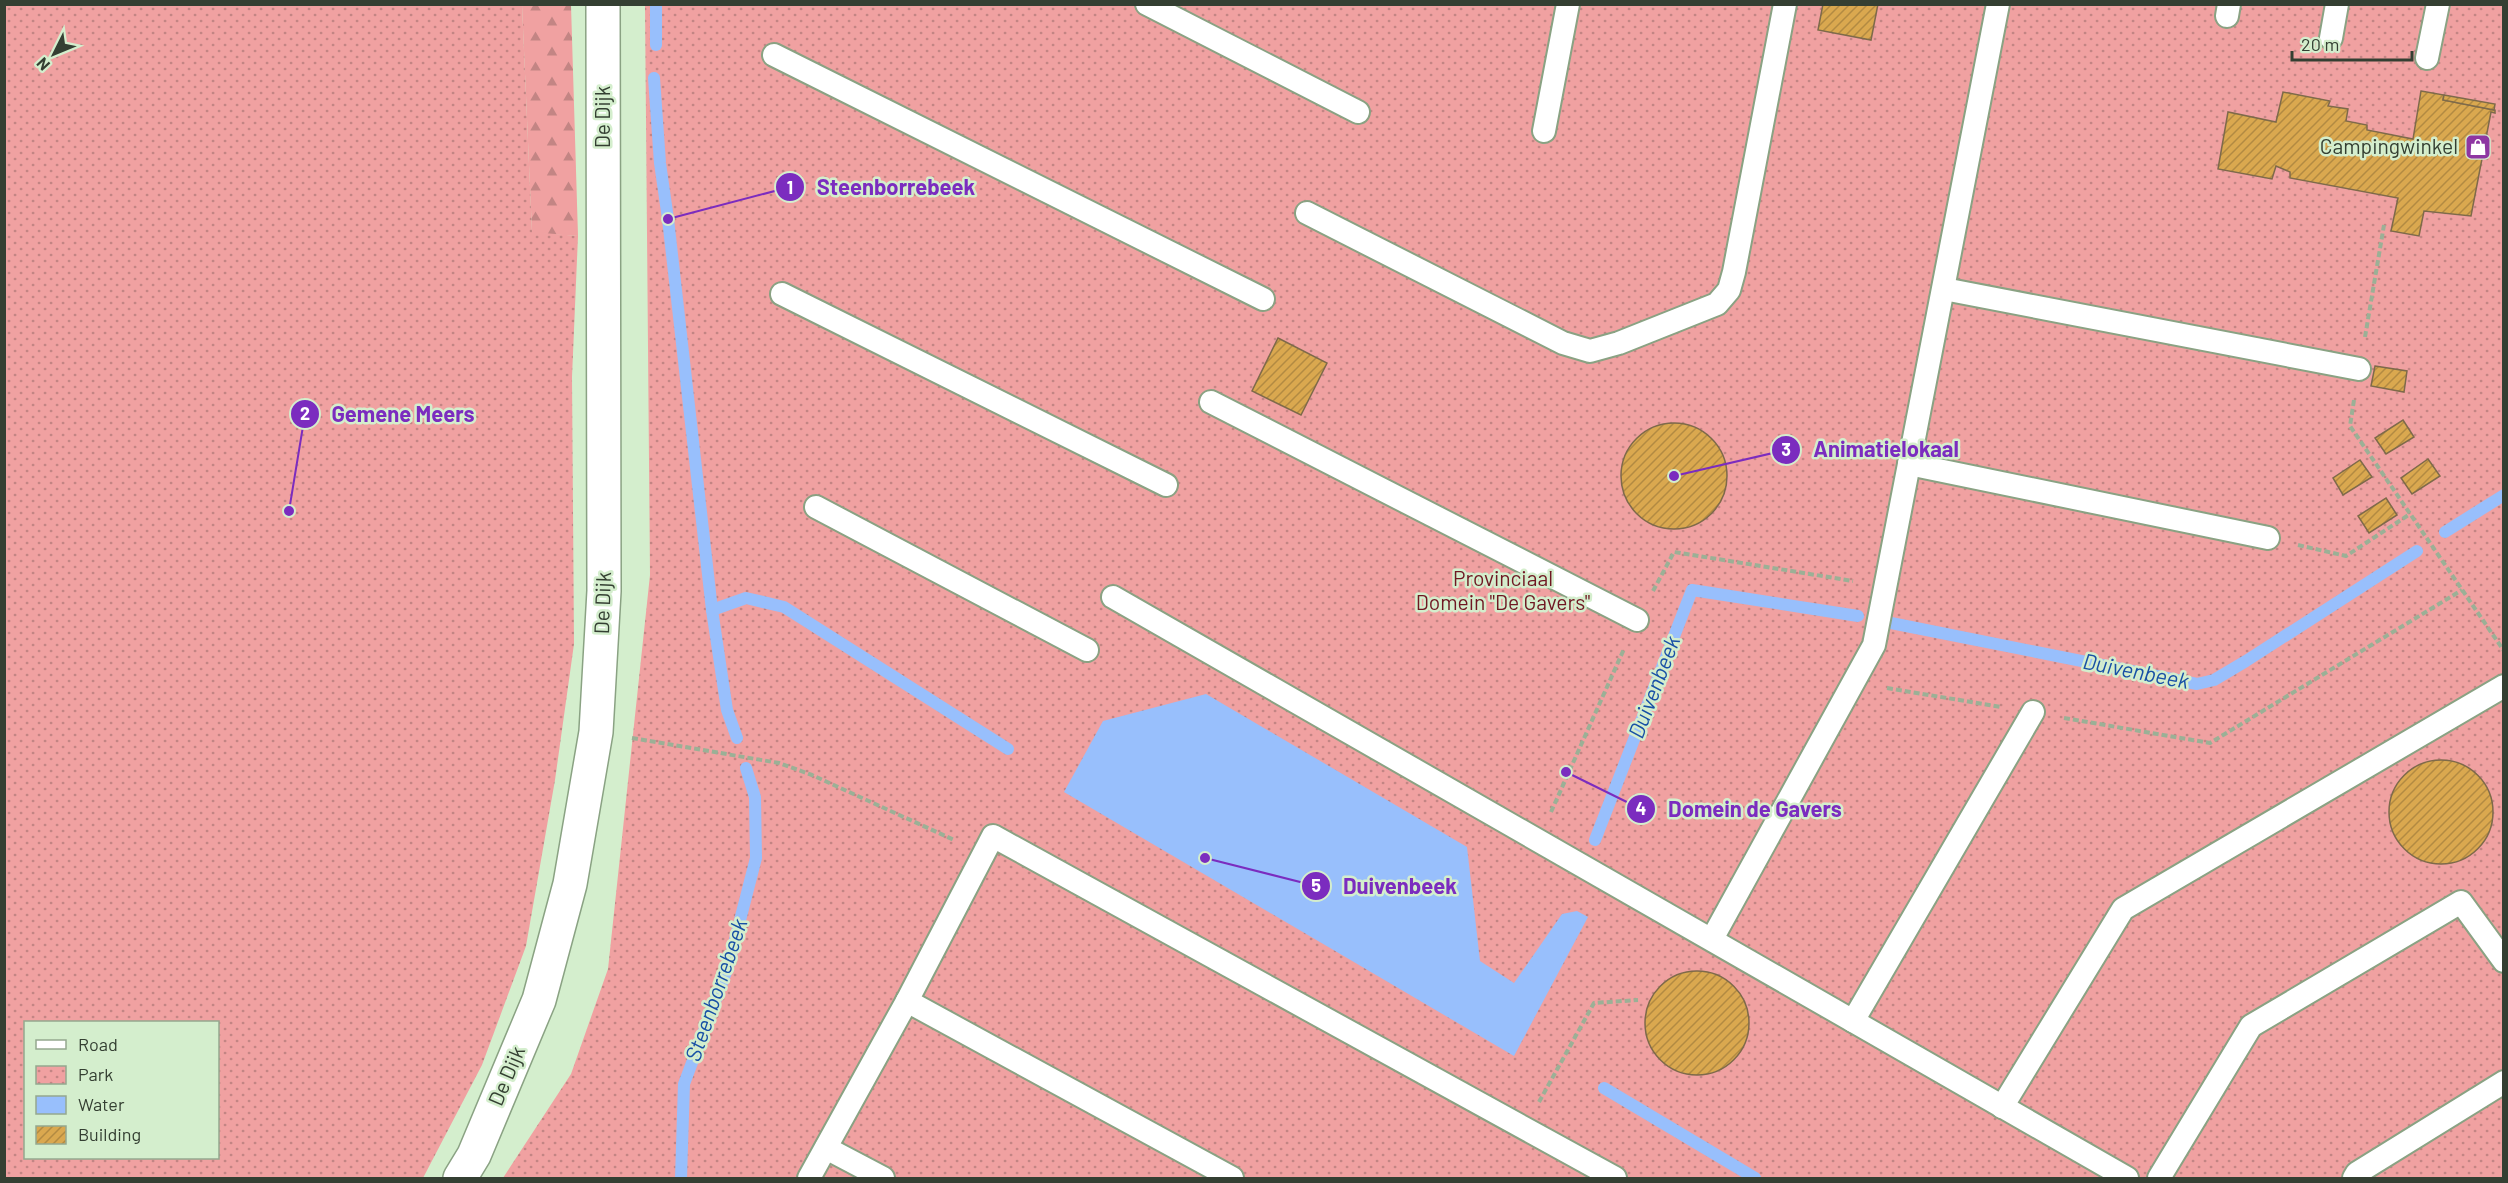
<svg xmlns="http://www.w3.org/2000/svg" width="2508" height="1183" font-family="Barlow,sans-serif">
	<style>
		.forest { fill: url(#forest-firs) }
		.park { fill: url(#park-dots); fill-rule: evenodd }
		.water { fill: #98bffc }
		.lines { fill: none; stroke-linecap: round; stroke-linejoin: round }
		.stream { stroke: #98bffc; stroke-width: 12 }
		.building { fill: url(#building-hatch); stroke: #7e6a4a; stroke-width: 1.5 }
		.service-casing { stroke: #8aa283; stroke-width: 26 }
		.tertiary-casing { stroke: #8aa283; stroke-width: 36 }
		.path { stroke: #9bb096; stroke-width: 4; stroke-dasharray: 6 3; stroke-linecap: butt }
		.service { stroke: #fff; stroke-width: 22 }
		.tertiary { stroke: #fff; stroke-width: 33 }
		.labels { text-anchor: middle; stroke-width: 5; stroke-linejoin: round; paint-order: stroke }
		.street-label { font-size: 21px; fill: #343f32; stroke: #d4eecd }
		.poi-label { font-size: 21px; fill: #343f32; stroke: #d4eecd; text-anchor: end }
		.park-label { font-size: 21px; fill: #6f1722; stroke: #d4eecd }
		.water-label { font-size: 22px; font-style: italic; fill: #1850a6; stroke: #d4eecd }
		.leader { fill: none; stroke: #7b2cbf; stroke-width: 2 }
		.callout-dot { fill: #7b2cbf; stroke: #d4eecd; stroke-width: 2 }
		.mark-label { font-size: 18px; text-anchor: middle; font-weight: bold; fill: #fff }
		.callout-label { font-size: 22px; text-anchor: middle; font-weight: bold; fill: #7b2cbf; stroke: #d4eecd; stroke-width: 5; stroke-linejoin: round; paint-order: stroke }
	</style>
	<defs>
		<pattern id="forest-firs" width="22" height="20" patternUnits="userSpaceOnUse" patternTransform="scale(1.5)"><rect width="22" height="20" fill="#f0a1a1"/><path d="M5 1l3.5 6h-7zM16 11l3.5 6h-7z" fill="#c38584"/></pattern>
		<pattern id="park-dots" width="8" height="8" patternUnits="userSpaceOnUse" patternTransform="scale(1.5)"><rect width="8" height="8" fill="#f0a1a1"/><path d="M2 2h.1M6 6h.1" fill="none" stroke="#c38584" stroke-width="1.8" stroke-linecap="round"/></pattern>
		<pattern id="building-hatch" width="6" height="6" patternUnits="userSpaceOnUse" patternTransform="scale(1.5)"><rect width="6" height="6" fill="#daa84f"/><path d="M-1 1l2-2M0 6l6-6M5 7l2-2" fill="none" stroke="#b28a42"/></pattern>
	</defs>
	<rect width="100%" height="100%" fill="#d4eecd"/>
	<path class="forest" d="M522,5H571L578,236L532,233Z"/>
	<g class="park">
		<path d="M5,4L522,5L532,232L578,236L572,377L574,644L555,780L526,946L482,1065L423,1178H5ZM26,1022H218V1158H26Z"/>
		<path d="M645,5H2503V1178H503L571,1074L608,969L650,575Z"/>
	</g>
	<path class="water" d="M1206,694L1467,847L1480,961L1514,983L1562,914L1577,911L1588,917L1514,1056L1064,792L1103,721Z"/>
	<g class="lines">
		<g class="stream">
			<path d="M656,4V45"/>
			<path d="M654,78L660,163L668,219L712,610L727,710L737,738"/>
			<path d="M2445,532L2504,495"/>
			<path d="M712,610L746,598L784,607L1008,749"/>
			<path d="M1891,623L2197,684L2214,680L2246,661L2417,551"/>
			<path d="M1595,840L1692,590L1858,616"/>
			<path d="M1604,1088L1755,1178"/>
			<path d="M681,1178L684,1084L728,967L756,858L755,797L746,768"/>
		</g>
	</g>
	<g class="building">
		<path d="M1823,4H1878L1871,40L1818,30Z"/>
		<path d="M2421,91L2444,95L2443,100L2495,110V113L2491,112L2471,216L2424,211L2419,236L2391,231L2398,198L2290,178V172L2276,166L2272,179L2218,169L2228,112L2276,122L2283,92L2330,101L2328,106L2348,109L2346,121L2367,125V130L2413,139Z"/>
		<path d="M2444,95L2495,104L2494,110L2443,100Z"/>
		<path d="M1278,338L1327,363L1301,415L1252,391Z"/>
		<path d="M2375,366L2407,371L2404,392L2371,386Z"/>
		<path d="M2403,420L2414,437L2386,454L2375,438Z"/>
		<circle cx="1674" cy="476" r="53"/>
		<path d="M2428,459L2440,476L2412,494L2401,478Z"/>
		<path d="M2360,460L2372,477L2343,495L2333,478Z"/>
		<path d="M2386,498L2397,515L2369,533L2358,516Z"/>
		<circle cx="2441" cy="812" r="52"/>
		<circle cx="1697" cy="1023" r="52"/>
	</g>
	<g class="lines">
		<g class="service-casing">
			<g id="service">
				<path d="M1147,4L1358,112"/>
				<path d="M2227,16L2229,4"/>
				<path d="M2331,38L2337,4"/>
				<path d="M774,55L1263,299"/>
				<path d="M2427,58L2438,4"/>
				<path d="M1544,131L1568,4"/>
				<path d="M1307,213L1563,343L1590,351L1619,343L1717,304L1729,290L1734,272L1785,4"/>
				<path d="M1944,289L2359,369"/>
				<path d="M782,294L1166,485"/>
				<path d="M1211,402L1637,620"/>
				<path d="M1909,464L2268,538"/>
				<path d="M816,507L1087,650"/>
				<path d="M1113,597L2127,1178"/>
				<path d="M1712,939L1874,645L1998,4"/>
				<path d="M907,1001L1232,1178"/>
				<path d="M1853,1021L2033,712"/>
				<path d="M2002,1107L2123,909L2504,686"/>
				<path d="M826,1148L883,1178"/>
				<path d="M809,1178L907,1001L993,836L1615,1178"/>
				<path d="M2159,1178L2251,1026L2461,902L2504,961"/>
				<path d="M2354,1178L2357,1173L2504,1082"/>
			</g>
		</g>
		<g class="tertiary-casing">
			<path id="tertiary" d="M460,1178L474,1155L539,1000L570,884L596,732L604,591L603,4"/>
		</g>
		<g class="path">
			<path d="M2365,337L2384,225"/>
			<path d="M2354,400L2350,426L2504,651"/>
			<path d="M2298,545L2346,556L2410,514"/>
			<path d="M1653,591L1674,552L1853,581"/>
			<path d="M1887,688L2001,707"/>
			<path d="M2064,718L2210,743L2462,590"/>
			<path d="M632,738L779,763L812,775L954,840"/>
			<path d="M1551,812L1624,649"/>
			<path d="M1539,1102L1594,1003L1638,1000"/>
		</g>
		<use href="#service" class="service"/>
		<use href="#tertiary" class="tertiary"/>
	</g>
	<defs>
		<g id="shop-square" transform="scale(1.35)"><rect x="-9" y="-9" width="18" height="18" rx="4" fill="#8e36a2" stroke="#d4eecd"/><path d="M-5-2.5h2.3a2.7 3.5 0 0 1 5.4 0H5L5.5 6h-11ZM-1.5-2.5h3a1.5 2.3 0 0 0-3 0Z" fill="#fff"/></g>
	</defs>
	<g fill-rule="evenodd">
		<use href="#shop-square" x="2478" y="147"/>
	</g>
	<g class="labels">
		<g class="street-label">
			<text transform="translate(603 117) rotate(-90)" y="7">De Dijk</text>
			<text transform="translate(603 603) rotate(-88)" y="7">De Dijk</text>
			<text transform="translate(507 1076) rotate(-67)" y="7">De Dijk</text>
		</g>
		<g class="poi-label">
			<text x="2458" y="154">Campingwinkel</text>
		</g>
		<g class="park-label">
			<text x="1503" y="586">Provinciaal<tspan x="1503" dy="24">Domein "De Gavers"</tspan></text>
		</g>
		<g class="water-label">
			<text transform="translate(2136 671) rotate(11)" y="8">Duivenbeek</text>
			<text transform="translate(1654 687) rotate(-69)" y="8">Duivenbeek</text>
			<text transform="translate(716 990) rotate(-71)" y="8">Steenborrebeek</text>
		</g>
	</g>
	<path class="leader" d="M668 219L790 187M289 511L305 414M1674 476L1786 450M1566 772L1641 809M1205 858L1316 886"/>
	<g class="callout-dot">
		<circle cx="668" cy="219" r="6"/>
		<circle cx="289" cy="511" r="6"/>
		<circle cx="1674" cy="476" r="6"/>
		<circle cx="1566" cy="772" r="6"/>
		<circle cx="1205" cy="858" r="6"/>
		<circle cx="790" cy="187" r="15"/>
		<circle cx="305" cy="414" r="15"/>
		<circle cx="1786" cy="450" r="15"/>
		<circle cx="1641" cy="809" r="15"/>
		<circle cx="1316" cy="886" r="15"/>
	</g>
	<g class="mark-label">
		<text x="790" y="194">1</text>
		<text x="305" y="420">2</text>
		<text x="1786" y="456">3</text>
		<text x="1641" y="815">4</text>
		<text x="1316" y="892">5</text>
	</g>
	<g class="callout-label">
		<text x="896" y="195">Steenborrebeek</text>
		<text x="403" y="422">Gemene Meers</text>
		<text x="1886" y="457">Animatielokaal</text>
		<text x="1755" y="817">Domein de Gavers</text>
		<text x="1400" y="894">Duivenbeek</text>
	</g>
	<rect width="2508" height="1183" fill="none" stroke="#343f32" stroke-width="12"/>
	<rect x="24" y="1021" width="195" height="138" fill="#d4eecd" stroke="#94a88f" stroke-width="1.5"/>
	<rect x="36" y="1040" width="30" height="9" fill="#ffffff" stroke="#94a88f" stroke-width="1.5"/>
	<text x="78" y="1051" font-size="18" fill="#343f32">Road</text>
	<rect x="36" y="1066" width="30" height="18" fill="url(#park-dots)" stroke="#94a88f" stroke-width="1.5"/>
	<text x="78" y="1081" font-size="18" fill="#343f32">Park</text>
	<rect x="36" y="1096" width="30" height="18" fill="#98bffc" stroke="#94a88f" stroke-width="1.5"/>
	<text x="78" y="1111" font-size="18" fill="#343f32">Water</text>
	<rect x="36" y="1126" width="30" height="18" fill="url(#building-hatch)" stroke="#94a88f" stroke-width="1.5"/>
	<text x="78" y="1141" font-size="18" fill="#343f32">Building</text>
	<g transform="translate(54 54) rotate(227)" stroke="#d4eecd" stroke-width="4.5" paint-order="stroke">
	<path d="M0-4.5L10 22L0 15L-10 22Z" fill="#343f32"/>
	<text y="-9" font-size="16" font-weight="bold" text-anchor="middle" fill="#343f32">N</text>
	</g>
	<path d="M2292 51v9h120v-9" fill="none" stroke="#343f32" stroke-width="3"/>
	<text x="2301" y="51" font-size="18" fill="#343f32" stroke="#d4eecd" stroke-width="4.5" paint-order="stroke">20 m</text>
</svg>
